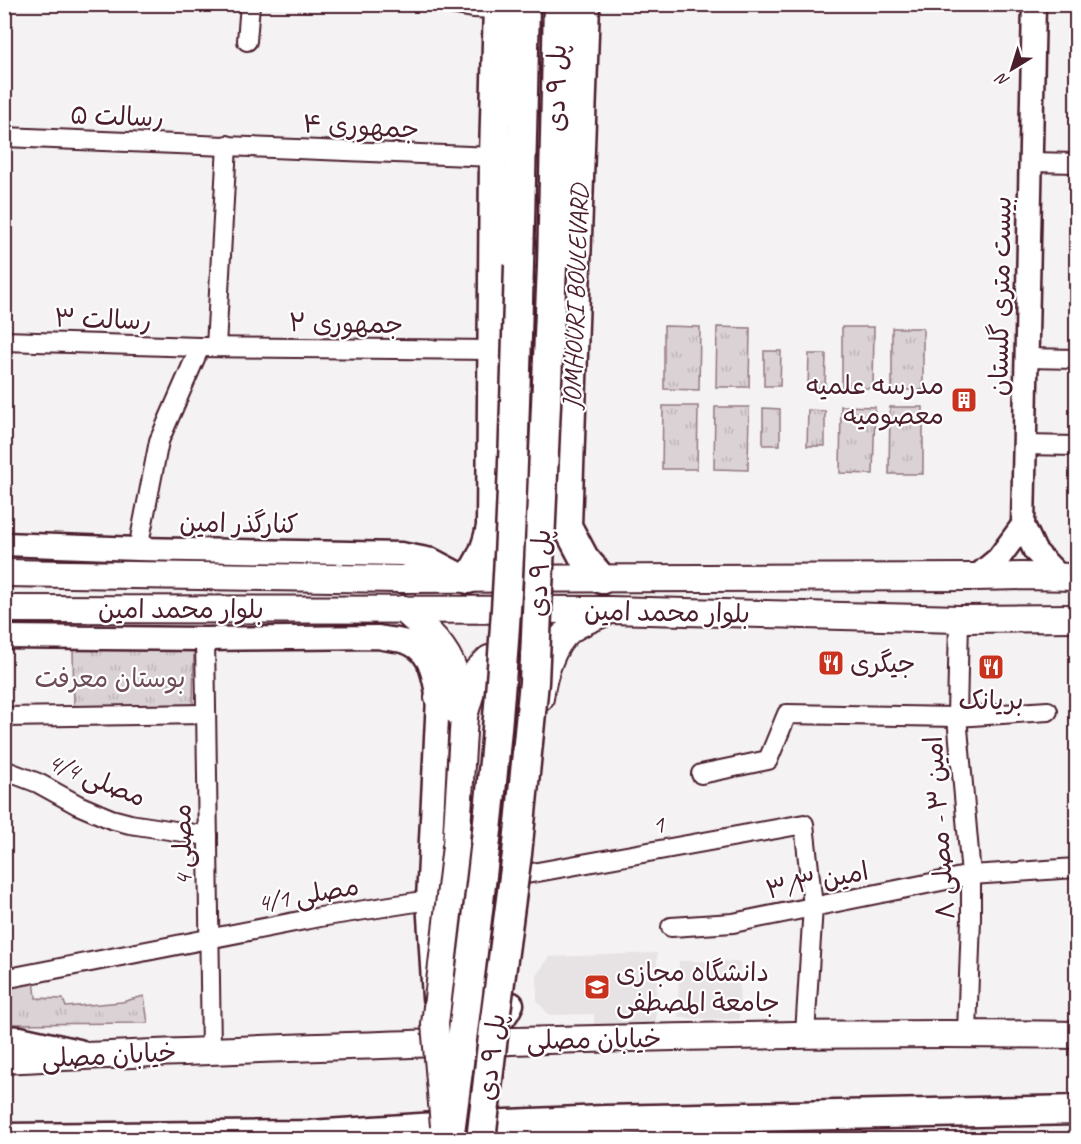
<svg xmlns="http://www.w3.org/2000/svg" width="1081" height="1144" font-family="Caveat,'Playpen Sans Arabic',sans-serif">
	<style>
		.built { fill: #e7e2e3 }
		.grass { fill: url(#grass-tufts); stroke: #927880; stroke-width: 1.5 }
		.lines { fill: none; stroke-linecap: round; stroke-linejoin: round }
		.minor-casing { stroke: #4a1f2b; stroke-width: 22 }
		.tertiary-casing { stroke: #4a1f2b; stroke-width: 27 }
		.secondary-casing { stroke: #4a1f2b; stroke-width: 30 }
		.primary-casing { stroke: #4a1f2b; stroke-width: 33 }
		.minor { stroke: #fff; stroke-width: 18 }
		.tertiary { stroke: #fff; stroke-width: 22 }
		.secondary { stroke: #fff; stroke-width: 26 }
		.primary { stroke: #fff; stroke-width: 28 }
		.secondary-bridge-casing { stroke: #4a1f2b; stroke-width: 30; stroke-linecap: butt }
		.primary-bridge-casing { stroke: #4a1f2b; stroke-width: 33; stroke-linecap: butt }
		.secondary-bridge { stroke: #fff; stroke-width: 26 }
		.primary-bridge { stroke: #fff; stroke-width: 28 }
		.labels { text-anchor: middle; stroke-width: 4.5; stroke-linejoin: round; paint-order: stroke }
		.street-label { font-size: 26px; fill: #4a1f2b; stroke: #fff }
		.poi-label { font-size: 26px; fill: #4a1f2b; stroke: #fff; text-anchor: start }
		.park-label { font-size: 26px; fill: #6e4c56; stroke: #fff }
	</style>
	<defs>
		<pattern id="grass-tufts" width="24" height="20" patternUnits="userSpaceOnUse" patternTransform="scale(1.5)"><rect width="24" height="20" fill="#dbd2d5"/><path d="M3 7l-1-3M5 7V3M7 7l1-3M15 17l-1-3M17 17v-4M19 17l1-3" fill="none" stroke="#bdb4b7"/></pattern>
	</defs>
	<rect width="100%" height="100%" fill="#f4f2f2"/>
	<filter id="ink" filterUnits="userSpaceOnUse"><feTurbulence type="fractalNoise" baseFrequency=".0167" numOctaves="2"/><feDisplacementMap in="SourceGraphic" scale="12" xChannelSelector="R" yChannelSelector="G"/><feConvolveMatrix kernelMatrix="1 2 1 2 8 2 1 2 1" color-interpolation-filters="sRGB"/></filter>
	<g filter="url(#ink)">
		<g class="built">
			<path d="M657,953L656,1027H594V1014L549,1015L537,1001V974L550,957Z"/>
			<path d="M679,961L740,962L739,1019L678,1018Z"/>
		</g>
		<g class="grass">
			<path d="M664,326L700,327L699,390L664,389Z"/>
			<path d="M717,327L750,328L749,387H716Z"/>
			<path d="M842,327H874L873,388H842Z"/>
			<rect x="892" y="328" width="31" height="62"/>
			<path d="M764,351H781L780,386H764Z"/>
			<path d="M809,354H826L825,388L808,387Z"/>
			<path d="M663,406H698L697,469H662Z"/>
			<path d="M841,406L875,407L873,474L840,473Z"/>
			<path d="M715,407H749L748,470L714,469Z"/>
			<path d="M890,407H923V474H889Z"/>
			<path d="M763,408L780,409V445H763Z"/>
			<path d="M808,410L825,411V446H807Z"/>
			<path d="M194,647L193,708H74L73,649Z"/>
			<path d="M34,978L36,998L63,999L66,1007L122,1002L144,996L148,1023L5,1024L4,985Z"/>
		</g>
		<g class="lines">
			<g class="minor-casing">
				<g id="minor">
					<path d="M450,4L473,8L498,9"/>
					<path d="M247,41L250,4"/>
					<path d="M4,137L494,157"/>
					<path d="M1031,162L1076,163"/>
					<path d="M4,341L200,347L492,350"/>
					<path d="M216,347L227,145"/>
					<path d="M1027,358L1076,359"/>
					<path d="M1025,445L1076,446"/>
					<path d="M138,549L159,441L200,347"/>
					<path d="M959,619L957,717L971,875V919L967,1033"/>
					<path d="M205,639L211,1050"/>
					<path d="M4,717L206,714"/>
					<path d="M4,770L38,783L78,805L111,819L130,824L208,836"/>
					<path d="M701,774L768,760L787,714L957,717L1048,711"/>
					<path d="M521,875L804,824L813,906L805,1034"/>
					<path d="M671,927L733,923L971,875L1076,868"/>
					<path d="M4,979L320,917L416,902"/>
				</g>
			</g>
			<g class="tertiary-casing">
				<g id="tertiary">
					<path d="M1034,4L1023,525L1035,551L1060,577"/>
					<path d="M4,544L138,549L401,554L432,560L468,579"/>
					<path d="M976,577L998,559L1023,525"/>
					<path d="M4,637L205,639L378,637C386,639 394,639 402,641C431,648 433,674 438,698L428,900L434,998C445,1042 495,1045 512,1004"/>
					<path d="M4,1037L20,1038L79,1051"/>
				</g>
			</g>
			<g class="secondary-casing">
				<g id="secondary">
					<path d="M4,573L401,579L976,577L1022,576L1076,577"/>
					<path d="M4,609L610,610L959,619L1076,618"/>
					<path d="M403,609C423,627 445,644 454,671C459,684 460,699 464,713"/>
					<path d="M454,671L438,698L464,716"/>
					<path d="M540,698C543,675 552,643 571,629C581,622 595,617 606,612"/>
					<path d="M456,846L464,716L477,671L489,659L504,654L519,656L529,662L540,683"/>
					<path d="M4,1060C150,1052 295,1048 441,1043C653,1037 864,1032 1076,1035"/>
				</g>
			</g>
			<g class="primary-casing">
				<g id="primary">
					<path d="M585,4L567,526L584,558L602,579"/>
					<path d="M519,265L525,4"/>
					<path d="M552,266L558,4"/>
					<path d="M468,579C481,560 486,550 491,527L494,157L498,4"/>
					<path d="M4,1138L310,1135L436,1127L604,1120L1076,1110"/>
				</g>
			</g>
			<use href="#minor" class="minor"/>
			<use href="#tertiary" class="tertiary"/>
			<use href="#secondary" class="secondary"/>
			<use href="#primary" class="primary"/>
			<g class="secondary-bridge-casing">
				<path id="secondary-bridge" d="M444,1126L435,1024L456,846"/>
			</g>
			<g class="primary-bridge-casing">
				<g id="primary-bridge">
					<path d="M449,1140C469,987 489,834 501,681C512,543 515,404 519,265"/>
					<path d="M481,1140L495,1019L517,854L534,682L552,266"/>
				</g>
			</g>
			<use href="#secondary-bridge" class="secondary-bridge"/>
			<use href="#primary-bridge" class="primary-bridge"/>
		</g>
	</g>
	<defs>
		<g id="building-square" transform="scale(1.35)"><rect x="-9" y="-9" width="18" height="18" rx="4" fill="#c8321e" stroke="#fff"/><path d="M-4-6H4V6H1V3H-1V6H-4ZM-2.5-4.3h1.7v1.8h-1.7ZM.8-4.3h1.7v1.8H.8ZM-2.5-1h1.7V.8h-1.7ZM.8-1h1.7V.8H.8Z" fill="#fff"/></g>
		<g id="restaurant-square" transform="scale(1.35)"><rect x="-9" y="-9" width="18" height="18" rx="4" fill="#c8321e" stroke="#fff"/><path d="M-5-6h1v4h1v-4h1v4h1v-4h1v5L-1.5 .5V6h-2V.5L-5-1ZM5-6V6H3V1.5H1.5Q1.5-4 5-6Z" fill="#fff"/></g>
		<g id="university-square" transform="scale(1.35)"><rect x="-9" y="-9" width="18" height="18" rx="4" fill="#c8321e" stroke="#fff"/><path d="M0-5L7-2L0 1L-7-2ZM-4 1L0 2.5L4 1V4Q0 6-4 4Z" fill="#fff"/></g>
	</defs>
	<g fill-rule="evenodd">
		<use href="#building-square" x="964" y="400"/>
		<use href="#restaurant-square" x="831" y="663"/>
		<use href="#restaurant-square" x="991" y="667"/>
		<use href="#university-square" x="597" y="987"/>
	</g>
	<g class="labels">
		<g class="street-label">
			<text transform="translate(556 88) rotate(-89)" y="9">پل ۹ دی</text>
			<text transform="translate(117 116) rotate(2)" y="9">رسالت ۵</text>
			<text transform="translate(361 126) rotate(3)" y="9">جمهوری ۴</text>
			<text transform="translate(1000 296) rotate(-89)" y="9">بیست متری گلستان</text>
			<text transform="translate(575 297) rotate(-88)" y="9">JOMHOURI BOULEVARD</text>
			<text transform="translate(103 319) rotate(2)" y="9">رسالت ۳</text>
			<text transform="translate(346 323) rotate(1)" y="9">جمهوری ۲</text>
			<text transform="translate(239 523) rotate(1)" y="9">کنارگذر امین</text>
			<text transform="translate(539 573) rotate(-87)" y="9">پل ۹ دی</text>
			<text x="181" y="618">بلوار محمد امین</text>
			<text transform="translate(667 612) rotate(1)" y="9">بلوار محمد امین</text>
			<text transform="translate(97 779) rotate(22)" y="9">مصلی 4/4</text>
			<text transform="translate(658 824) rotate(-10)" y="9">1</text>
			<text transform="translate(939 828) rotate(-94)" y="9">امین ۳ - مصلی ۸</text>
			<text transform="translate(182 845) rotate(-91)" y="9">مصلی 4</text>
			<text transform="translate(817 880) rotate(-11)" y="9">امین ۳/۳</text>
			<text transform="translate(308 894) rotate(-10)" y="9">مصلی 4/1</text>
			<text transform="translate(594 1039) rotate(-1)" y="9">خیابان مصلی</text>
			<text transform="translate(109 1055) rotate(-3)" y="9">خیابان مصلی</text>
			<text transform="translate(491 1057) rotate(-83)" y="9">پل ۹ دی</text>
		</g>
		<g class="poi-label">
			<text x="944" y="394" text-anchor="end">مدرسه علمیه<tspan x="944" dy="30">معصومیه</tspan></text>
			<text x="850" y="672">جیگری</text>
			<text x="991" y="709" text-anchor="middle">بریانک</text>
			<text x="616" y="981">دانشگاه مجازی<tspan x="616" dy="30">جامعة المصطفی</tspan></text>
		</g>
		<g class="park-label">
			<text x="110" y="687">بوستان معرفت</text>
		</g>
	</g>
	<rect width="1081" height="1144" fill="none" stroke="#fff" stroke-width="24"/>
	<rect x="12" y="12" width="1057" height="1120" fill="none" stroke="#4a1f2b" stroke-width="2" filter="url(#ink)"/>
	<g transform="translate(1012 69) rotate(218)" stroke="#ffffff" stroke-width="4.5" paint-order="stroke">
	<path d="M0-4.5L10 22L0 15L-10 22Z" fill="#4a1f2b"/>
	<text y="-9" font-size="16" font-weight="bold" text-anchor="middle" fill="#4a1f2b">N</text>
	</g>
</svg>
